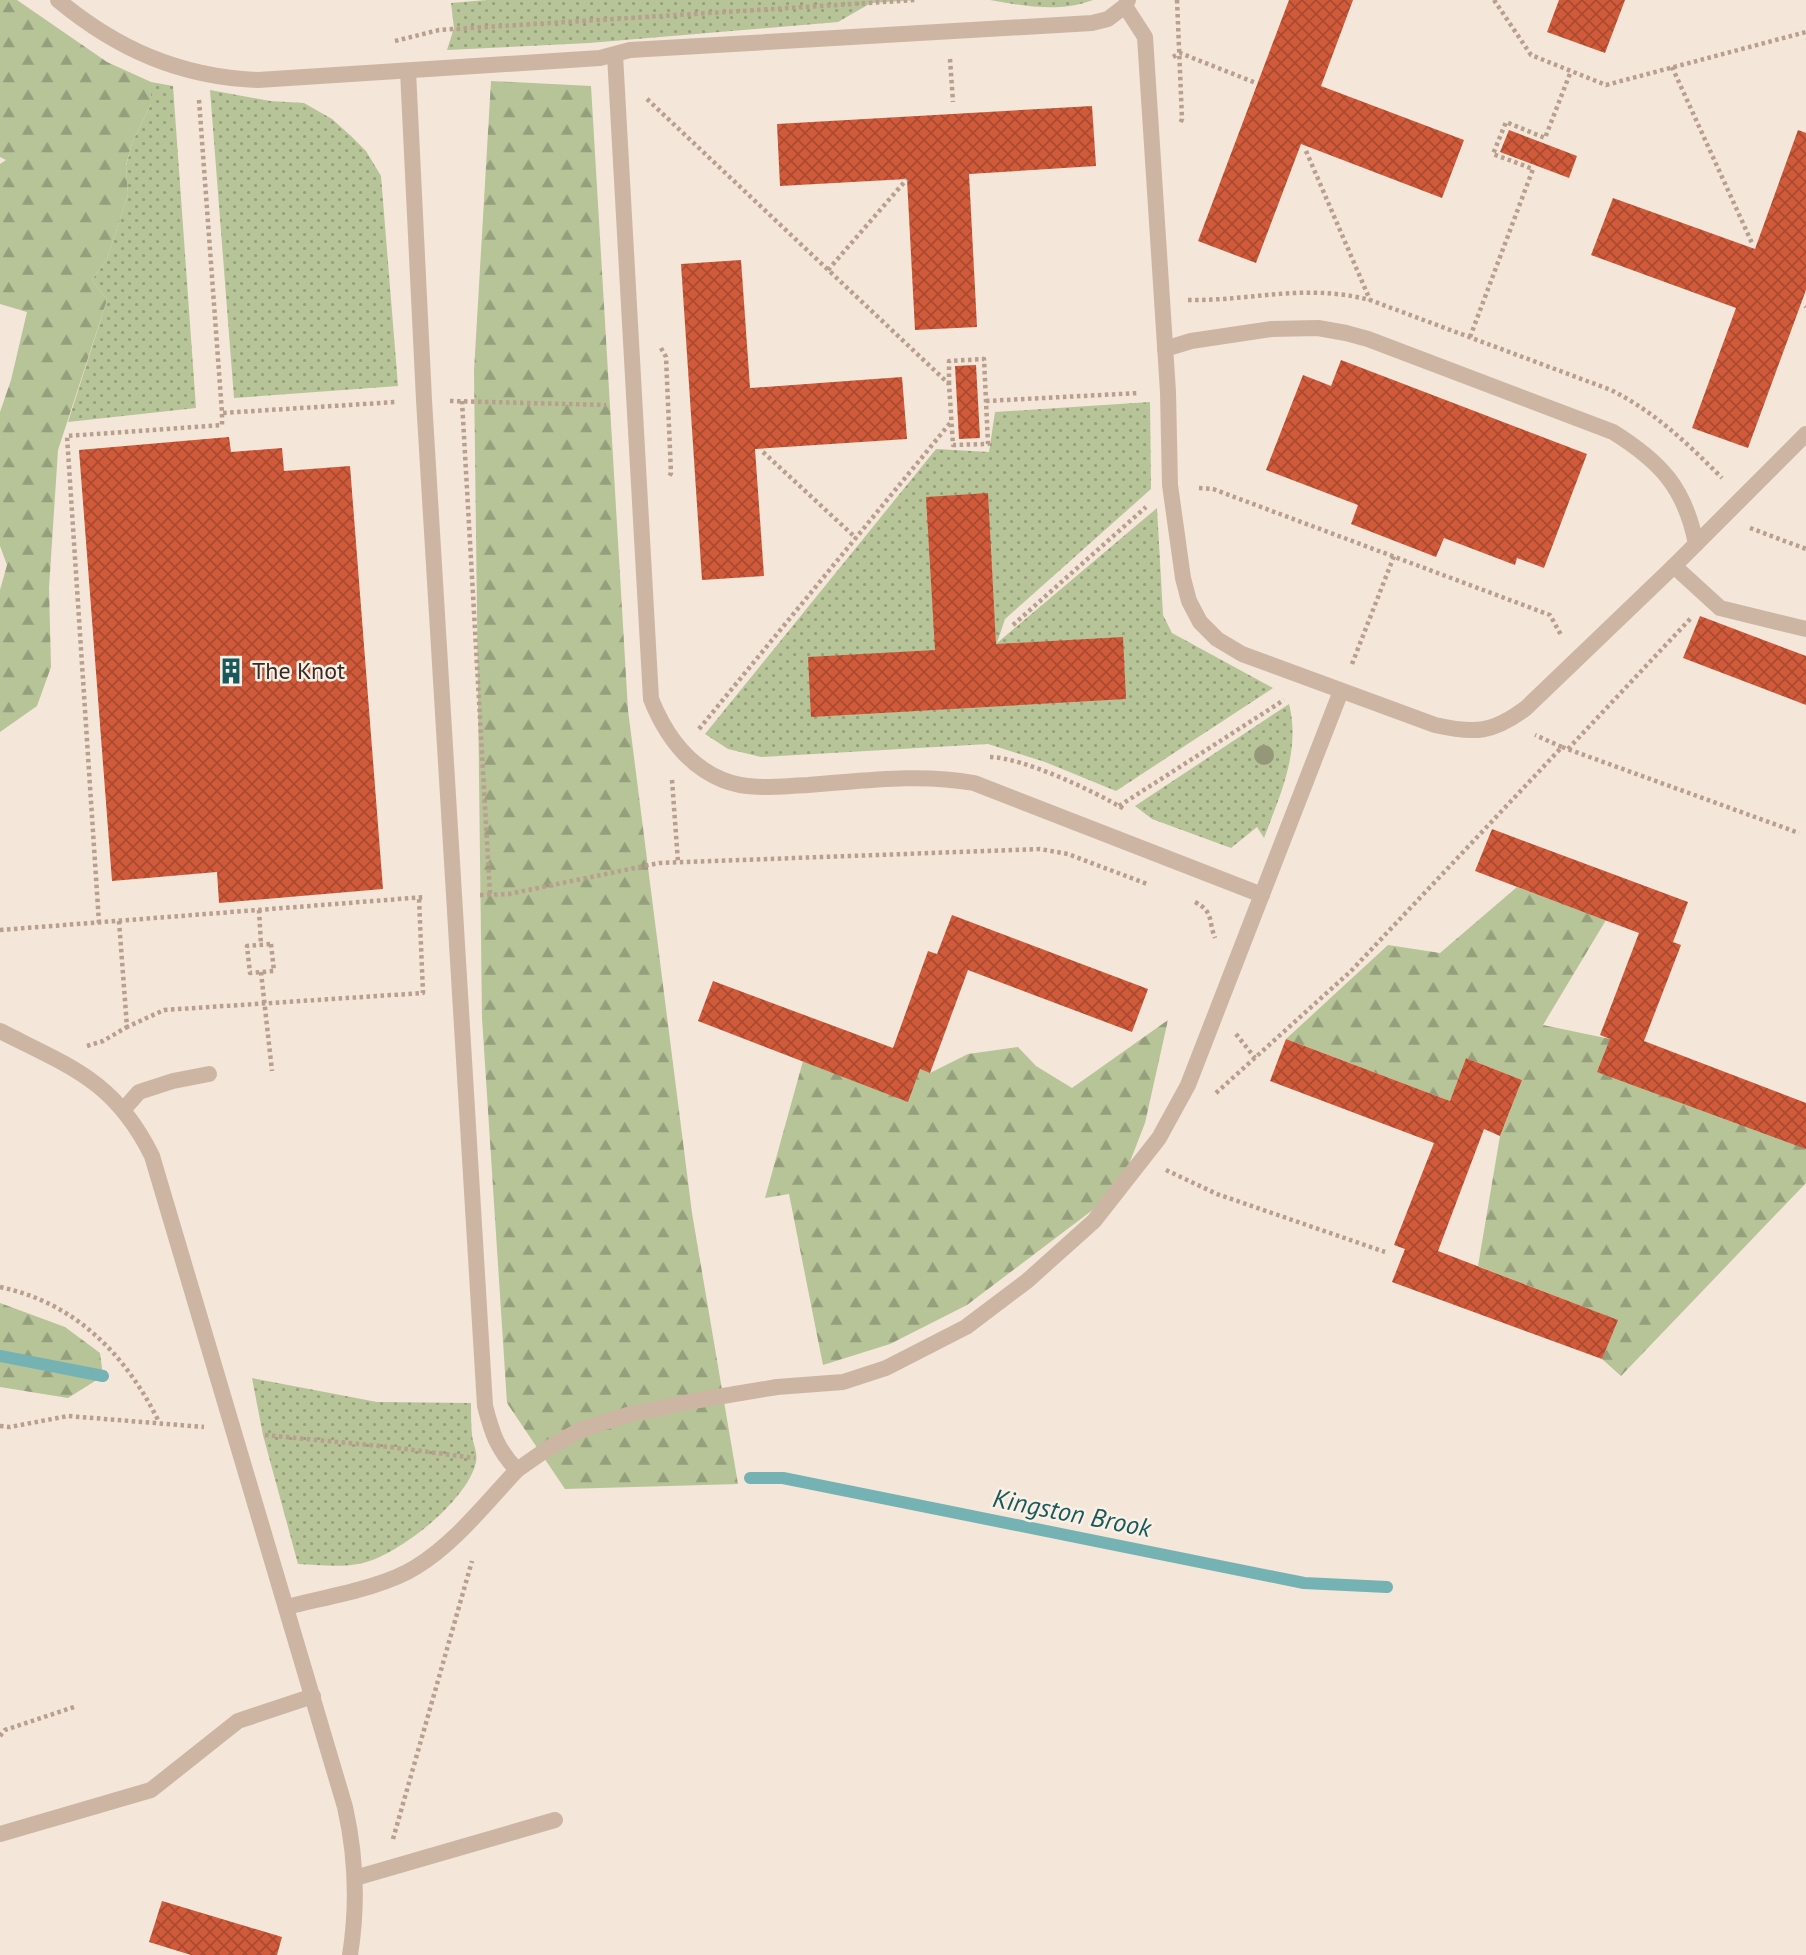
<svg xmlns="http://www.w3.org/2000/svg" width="1806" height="1955" font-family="'PT Sans',sans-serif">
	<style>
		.green { fill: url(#green-dots) }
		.forest { fill: url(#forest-firs) }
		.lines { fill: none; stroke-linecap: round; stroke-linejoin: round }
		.stream { stroke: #75b2b3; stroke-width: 12 }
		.building { fill: url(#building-cross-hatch) }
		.path { stroke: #b89f8e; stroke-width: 4.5; stroke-dasharray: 3.5 3.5; stroke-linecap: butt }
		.lane { stroke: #cdb5a4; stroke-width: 16 }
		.tree { fill: #959878 }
		.labels { text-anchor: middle; stroke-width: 5; stroke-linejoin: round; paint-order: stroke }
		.poi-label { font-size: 24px; fill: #372b26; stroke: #fbf0e6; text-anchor: start }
		.water-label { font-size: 26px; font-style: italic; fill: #185a5c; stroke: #fbf0e6 }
	</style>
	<defs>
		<pattern id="green-dots" width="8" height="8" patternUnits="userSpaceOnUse" patternTransform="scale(1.75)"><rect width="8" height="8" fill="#b6c498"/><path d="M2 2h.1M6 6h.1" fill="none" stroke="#959f7c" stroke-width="1.8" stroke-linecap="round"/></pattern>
		<pattern id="forest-firs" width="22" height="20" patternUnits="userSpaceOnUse" patternTransform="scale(1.75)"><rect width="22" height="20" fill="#b6c498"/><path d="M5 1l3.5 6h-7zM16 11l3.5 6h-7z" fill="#959f7c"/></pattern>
		<pattern id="building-cross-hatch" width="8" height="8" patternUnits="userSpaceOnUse" patternTransform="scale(1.75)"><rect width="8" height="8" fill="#d05a3a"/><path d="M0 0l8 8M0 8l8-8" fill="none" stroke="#aa4b31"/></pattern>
	</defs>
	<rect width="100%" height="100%" fill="#f4e6d9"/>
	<g class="green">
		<path d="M487,0H916L871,3L838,22L589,43L447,50L454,28L451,3Z"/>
		<path d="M990,0H1093C1058,13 1025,6 990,0Z"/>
		<path d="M151,82L173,86L196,408L68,422L107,300L92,280L107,259L128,194L126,166L132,143L151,104Z"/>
		<path d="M210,90L270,101L304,103L332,119L351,136L366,151L381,176L398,386L234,398Z"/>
		<path d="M1150,402L1151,489L1005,619L997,643L1157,508L1163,615L1172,633L1273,688L1116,791L1045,762L988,744L761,757L728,749L705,734L936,449L989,452L995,412Z"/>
		<path d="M1289,704C1301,751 1280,795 1264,838L1257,827L1231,848L1152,819L1135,806Z"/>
		<path d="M252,1378L377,1402L471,1403C471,1414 471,1425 472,1435C473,1444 478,1453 476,1462C468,1500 400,1554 363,1563C342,1568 319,1565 298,1564L263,1435Z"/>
	</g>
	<g class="forest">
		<path d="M0,0H17L107,62L151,82V104L132,143L126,165L128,194L107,259L92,280L107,300L58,450L49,588L51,667L37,706L0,732V590L7,565L0,546V412L11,380L27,312L0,304V164L6,160L0,157Z"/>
		<path d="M491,81L591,86L628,710L692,1213L738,1484L565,1489L507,1403L482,1018L474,371Z"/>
		<path d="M1517,887L1606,920L1543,1025L1610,1039L1806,1149V1183L1621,1376L1602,1359L1617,1320L1478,1266L1500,1136L1522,1080L1466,1058L1450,1101L1286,1039L1388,945L1440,953Z"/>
		<path d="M1168,1020L1145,1123L1119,1190L967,1305L890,1344L823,1365L789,1194L765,1198L803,1061L920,1069L930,1073L968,1054L1018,1047L1036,1066L1072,1088Z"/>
		<path d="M0,1303L65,1327L100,1353L103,1376L68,1398L0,1387Z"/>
	</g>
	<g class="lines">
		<g class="stream">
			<path d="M0,1356L103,1376"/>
			<path d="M750,1478H783L1304,1583L1387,1587"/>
		</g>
	</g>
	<g class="building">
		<path d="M1289,0H1353L1321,86L1464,140L1442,198L1301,144L1256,263L1198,241Z"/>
		<path d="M1559,0H1625L1605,53L1547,32Z"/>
		<path d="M1092,106L1096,166L969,174L977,327L915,330L907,179L780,186L777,124Z"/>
		<path d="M1509,130L1577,156L1569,178L1500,152Z"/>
		<path d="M1798,130L1806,133V290L1748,448L1692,428L1736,308L1591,255L1613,198L1755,249Z"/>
		<path d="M741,260L750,388L902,377L907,439L755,449L764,576L702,580L681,264Z"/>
		<path d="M1341,360L1587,454L1544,568L1517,558L1515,565L1444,538L1436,557L1351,524L1358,505L1266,470L1303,375L1331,386Z"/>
		<path d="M976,365L980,438L959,439L955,366Z"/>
		<path d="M229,437L231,452L282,448L284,471L350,466L383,889L219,903L217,872L112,881L79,450Z"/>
		<path d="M988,493L996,644L1123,637L1126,699L811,717L808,657L935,650L926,497Z"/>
		<path d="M1700,616L1806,656V705L1683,658Z"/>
		<path d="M1492,829L1688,902L1673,942L1681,945L1644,1041L1806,1103V1149L1597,1072L1610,1039L1600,1035L1639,933L1475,871Z"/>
		<path d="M952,915L1148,989L1132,1032L968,970L930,1073L920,1069L908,1102L698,1021L713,981L893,1048L928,951L937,954Z"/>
		<path d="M1286,1039L1450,1101L1466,1058L1522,1080L1500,1136L1484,1129L1438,1251L1618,1320L1602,1359L1392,1282L1405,1249L1394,1245L1434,1143L1270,1081Z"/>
		<path d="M162,1901L282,1937L277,1955H191L149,1942Z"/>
	</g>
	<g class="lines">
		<g class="path">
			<path d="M1177,0L1182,119L1180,124"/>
			<path d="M1494,0L1531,55L1606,85L1806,32"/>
			<path d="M395,41L439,30L916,0"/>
			<path d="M1173,57L1180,53L1256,83"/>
			<path d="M950,59L953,102"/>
			<path d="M1672,67L1752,243"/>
			<path d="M647,99L949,384L953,445L988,444L984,359L949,361V384"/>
			<path d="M199,100L222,413L396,402"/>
			<path d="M1306,151L1370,300"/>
			<path d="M828,270L907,179"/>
			<path d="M1188,300C1253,301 1304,283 1370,300L1611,390C1655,412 1687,443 1722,478"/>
			<path d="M1805,306L1806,307"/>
			<path d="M1470,337L1533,169L1493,154L1506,122L1545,138L1571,71"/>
			<path d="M661,348L666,357L671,473L669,477"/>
			<path d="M450,401L606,405"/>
			<path d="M462,401L490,894"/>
			<path d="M986,401L1139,393"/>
			<path d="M763,452L856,538"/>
			<path d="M1199,488L1213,489L1550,615L1561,635"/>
			<path d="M1750,528L1806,549"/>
			<path d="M1013,625L1146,507"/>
			<path d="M1352,664L1394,556"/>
			<path d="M699,729L951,422"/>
			<path d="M1562,747L1799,833"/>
			<path d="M1568,749L1692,617"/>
			<path d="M990,757C1024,758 1094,791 1124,809"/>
			<path d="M672,780L678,862"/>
			<path d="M1119,806L1284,700"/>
			<path d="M480,895L509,894L659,863L1040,849L1068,854L1147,884"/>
			<path d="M1195,902C1214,912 1208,920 1215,938"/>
			<path d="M259,910L261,945"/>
			<path d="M119,921L127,1027L164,1010L423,993L419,898"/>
			<path d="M99,923L67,436L222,425V413"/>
			<path d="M0,930L425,897"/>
			<path d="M271,944L274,971L250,973L247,946Z"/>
			<path d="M261,972L272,1071"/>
			<path d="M1236,1034L1255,1058"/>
			<path d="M87,1046L103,1041L127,1027"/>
			<path d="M1216,1093L1351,971L1562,747L1535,735"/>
			<path d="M1166,1170L1217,1194L1385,1252"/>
			<path d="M0,1287C76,1303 126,1355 159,1422"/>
			<path d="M0,1426L10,1427L68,1416L204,1427"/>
			<path d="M265,1435L390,1447L475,1458"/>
			<path d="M0,1736L5,1730L74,1707"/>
			<path d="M393,1839L472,1561"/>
		</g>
		<g class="lane">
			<path d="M58,0C117,49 180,77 258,80L600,58L630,50L1092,23L1108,19L1125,6"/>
			<path d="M1128,0L1125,6L1145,37L1168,392L1170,485L1183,578L1189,601L1200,622L1217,639L1242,654L1435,725C1475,734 1493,733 1526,708L1674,566L1806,434"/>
			<path d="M615,55L651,699C665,734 686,765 723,780C750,791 780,786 808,785C863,781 919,773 974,783L1262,895"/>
			<path d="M1165,349L1191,341L1272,329L1318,328L1346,333L1368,339L1613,432C1661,462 1685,488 1696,544"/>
			<path d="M1674,566L1720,608L1806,629"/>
			<path d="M0,1031C71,1067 115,1081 152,1156L345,1807C356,1856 358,1905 350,1955"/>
			<path d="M124,1109L139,1092L173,1081L209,1074"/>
			<path d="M517,1470L547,1449L580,1430L627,1415L699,1400L777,1387L843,1382L886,1368L966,1327L1027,1281L1094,1221L1159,1138L1188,1085L1341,691"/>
			<path d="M287,1607C325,1597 383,1588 416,1567C455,1543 485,1504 517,1470C497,1449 492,1433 485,1406L424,400L408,71"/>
			<path d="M0,1834L151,1790L238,1721L313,1696"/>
			<path d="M355,1878L555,1820"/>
		</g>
	</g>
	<circle class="tree" cx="1264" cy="755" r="10"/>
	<defs>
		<g id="building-bare" transform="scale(2.1)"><path d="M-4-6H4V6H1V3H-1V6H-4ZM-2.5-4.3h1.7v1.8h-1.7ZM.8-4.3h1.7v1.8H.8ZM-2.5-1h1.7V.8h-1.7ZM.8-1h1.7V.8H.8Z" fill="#185a5c" stroke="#fbf0e6" stroke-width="2.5" paint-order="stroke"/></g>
	</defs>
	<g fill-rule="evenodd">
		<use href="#building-bare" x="231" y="671"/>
	</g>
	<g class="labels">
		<g class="poi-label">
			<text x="252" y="679">The Knot</text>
		</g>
		<g class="water-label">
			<text transform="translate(1072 1513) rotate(11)" y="9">Kingston Brook</text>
		</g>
	</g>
</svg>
